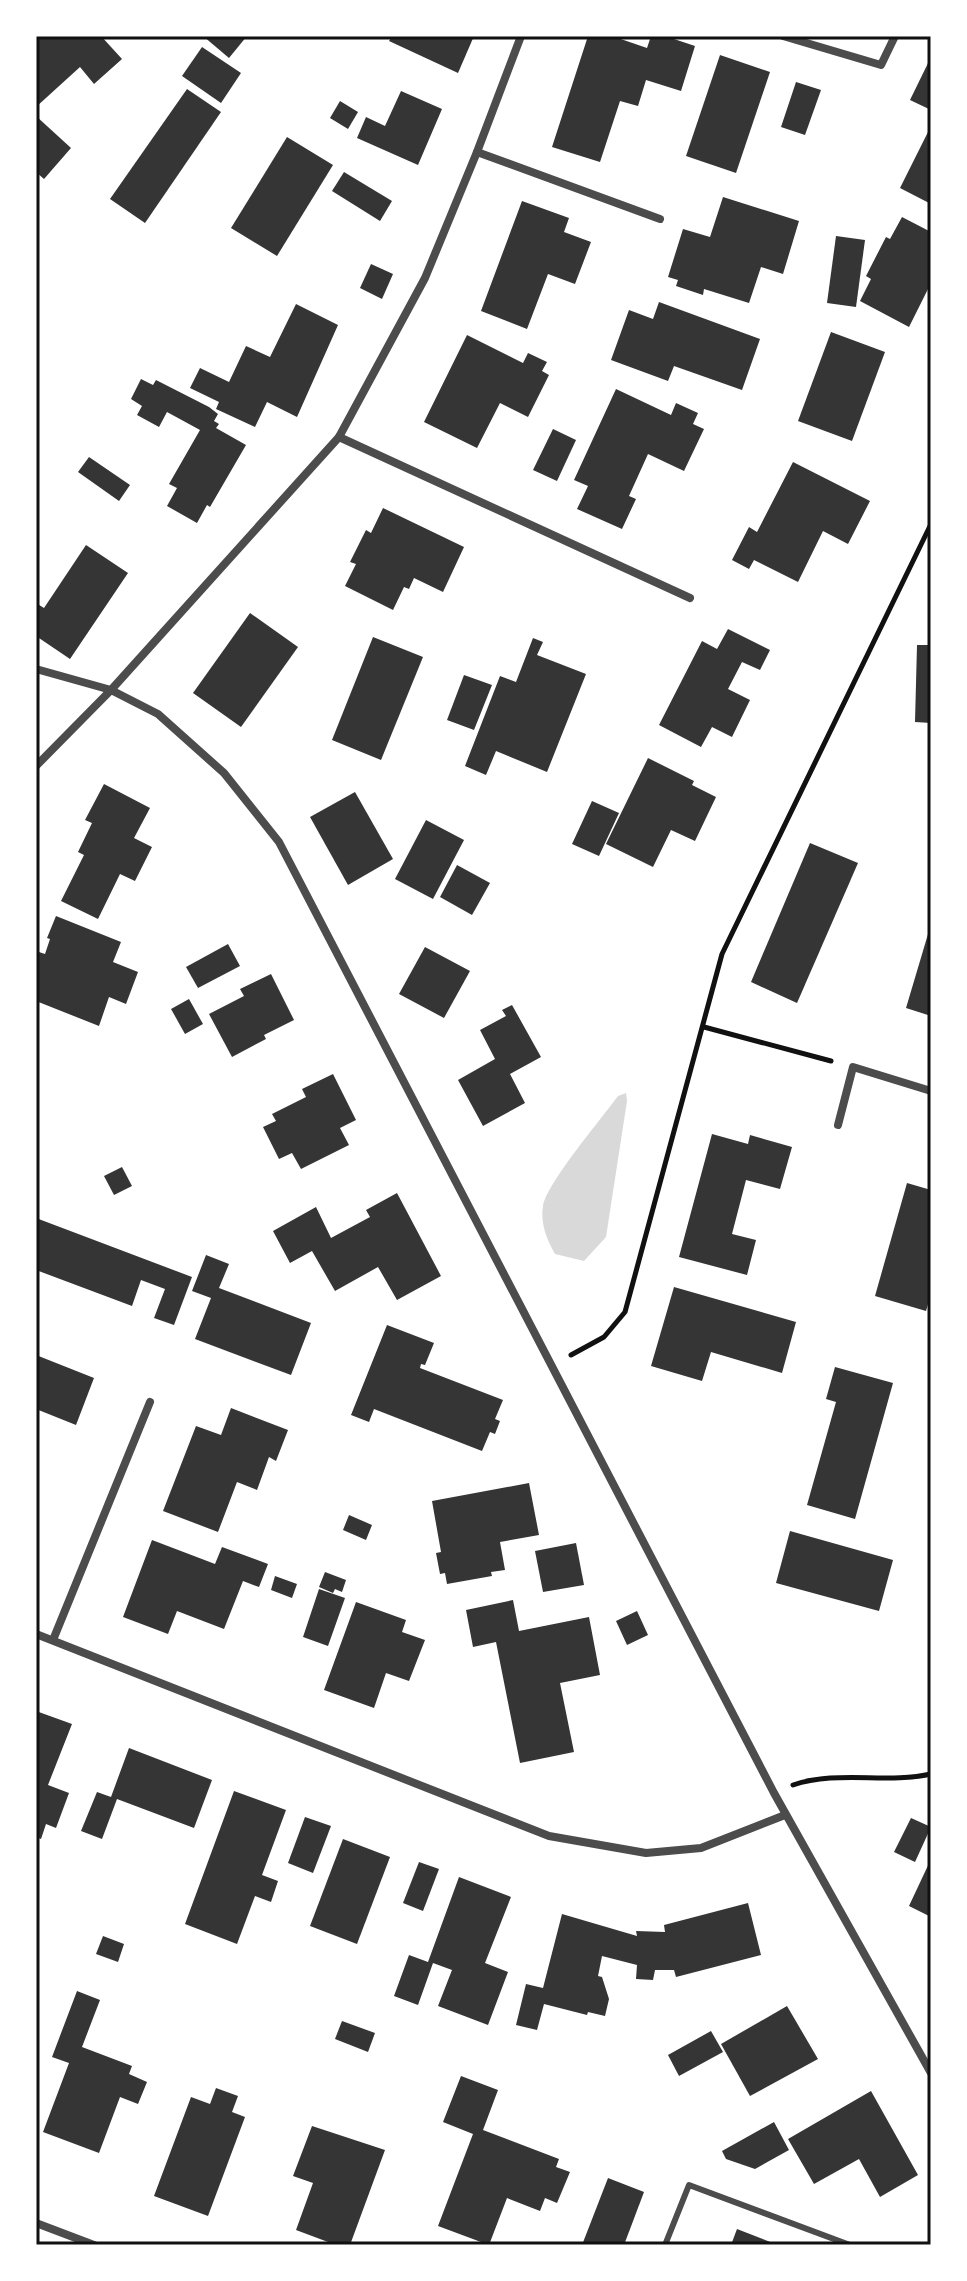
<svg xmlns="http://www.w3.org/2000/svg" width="967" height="2281" font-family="Raleway,sans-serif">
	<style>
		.water { fill: #d9d9d9 }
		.building { fill: #353535 }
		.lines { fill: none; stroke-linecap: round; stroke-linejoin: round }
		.path { stroke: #111; stroke-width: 5 }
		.service { stroke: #4c4c4c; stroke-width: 6 }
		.minor { stroke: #4c4c4c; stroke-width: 8 }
		.neatline { fill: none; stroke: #111; stroke-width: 3 }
	</style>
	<rect width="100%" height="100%" fill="#fff"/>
	<path class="water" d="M626,1093L627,1101L606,1237L584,1261L555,1254C547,1240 540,1223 543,1206C547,1183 602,1118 618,1096Z"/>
	<g class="building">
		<path d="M37,36H101L122,59L94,84L80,67L36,107Z"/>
		<path d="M203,36H247L229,58Z"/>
		<path d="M392,36H474L458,73L389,41Z"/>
		<path d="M588,36H612L647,48L651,36H665L695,46L681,91L646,80L638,106L620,101L600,162L552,147Z"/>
		<path d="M202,47L241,73L221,103L182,76Z"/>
		<path d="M720,55L770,72L736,173L686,156Z"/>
		<path d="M931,57V110L910,100Z"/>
		<path d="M796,82L821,90L805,135L781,127Z"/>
		<path d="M187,89L221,112L145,223L110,199Z"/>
		<path d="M401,91L442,109L418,165L357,138L366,117L385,126Z"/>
		<path d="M340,101L358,112L348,129L330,118Z"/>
		<path d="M36,116L71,148L44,179L36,172Z"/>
		<path d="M931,126V204L900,188Z"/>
		<path d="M287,137L333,165L277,256L231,228Z"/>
		<path d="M344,172L392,201L380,221L332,191Z"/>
		<path d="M723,197L799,221L783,274L761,267L749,303L704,289L703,295L676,286L678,280L668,277L683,229L710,237Z"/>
		<path d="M522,201L569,218L564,232L591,242L575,284L548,274L527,329L481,311Z"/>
		<path d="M902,217L931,232V283L909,327L860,301L871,279L866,276L886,237L890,239Z"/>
		<path d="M836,236L865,240L856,307L827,303Z"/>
		<path d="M371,264L393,274L382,299L360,288Z"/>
		<path d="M659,302L760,339L742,390L674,366L668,381L611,360L629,310L653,319Z"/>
		<path d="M296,304L338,325L297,417L267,402L255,427L216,409L219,402L190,388L200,368L229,382L246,346L270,357Z"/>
		<path d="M831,332L885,352L852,441L798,421Z"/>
		<path d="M467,335L523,363L528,353L547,362L542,371L549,375L528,417L500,403L477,448L424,422Z"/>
		<path d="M141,379L153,385L156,380L209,407L218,414L214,421L219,424L216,428L246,445L210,507L207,505L197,523L167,506L177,488L169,484L200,430L167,412L159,427L137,415L142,406L131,399Z"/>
		<path d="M616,389L671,415L676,403L698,413L693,424L704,429L684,471L648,454L629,496L636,499L622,529L577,509L588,486L574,480Z"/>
		<path d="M553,429L576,440L557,481L533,470Z"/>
		<path d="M89,457L130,485L119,501L78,472Z"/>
		<path d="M793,462L870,501L848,544L823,531L798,582L754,560L749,569L732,560L749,527L757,532Z"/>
		<path d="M383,508L464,547L443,592L414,578L409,589L404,587L393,610L345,586L356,564L350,562L366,530L371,533Z"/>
		<path d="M86,545L128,573L70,659L36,636V603L44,608Z"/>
		<path d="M250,613L298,647L241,727L193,693Z"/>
		<path d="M728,629L770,650L760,670L742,662L728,689L750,700L732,737L712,727L701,747L659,725L702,641L717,649Z"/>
		<path d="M373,637L423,657L381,760L332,740Z"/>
		<path d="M533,638L543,642L537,655L586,674L547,772L496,751L486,775L465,766L500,676L516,682Z"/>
		<path d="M917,645H931V723L915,722Z"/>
		<path d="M464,675L492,685L474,730L447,720Z"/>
		<path d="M648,758L694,781L692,785L716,797L695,841L671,830L653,867L606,844Z"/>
		<path d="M104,784L150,808L134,838L152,847L135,881L120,874L98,919L61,901L84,855L78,852L92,823L85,820Z"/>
		<path d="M355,792L393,859L348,885L310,817Z"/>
		<path d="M592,801L619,813L599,856L572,844Z"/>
		<path d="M426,820L464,840L433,899L395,879Z"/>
		<path d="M810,843L858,863L797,1003L751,982Z"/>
		<path d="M457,865L490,883L472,915L440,897Z"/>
		<path d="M56,916L121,942L113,962L138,972L126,1004L109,997L99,1026L36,1001V951L45,954L50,939L47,938Z"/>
		<path d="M931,924V1016L906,1008Z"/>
		<path d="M228,944L240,966L198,988L186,967Z"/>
		<path d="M425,947L470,971L444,1018L399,994Z"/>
		<path d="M271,974L294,1020L264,1035L266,1039L232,1057L209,1014L244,996L240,989Z"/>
		<path d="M189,999L203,1024L185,1034L171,1009Z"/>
		<path d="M512,1005L541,1057L510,1074L525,1103L483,1126L458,1080L495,1059L480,1030L506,1016L502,1010Z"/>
		<path d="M333,1074L356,1120L340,1128L349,1145L301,1169L292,1153L279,1159L263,1127L276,1121L272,1114L306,1097L302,1089Z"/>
		<path d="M712,1134L748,1144L750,1135L792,1147L780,1189L746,1180L732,1234L756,1240L747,1275L679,1257Z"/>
		<path d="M122,1167L132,1186L114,1195L104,1176Z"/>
		<path d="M907,1183L931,1190V1294L926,1311L875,1296Z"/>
		<path d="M397,1193L441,1276L397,1300L378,1267L335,1291L312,1251L290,1263L273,1231L316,1207L331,1238L370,1217L366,1210Z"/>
		<path d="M36,1218L192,1277L174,1325L154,1318L165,1289L141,1280L132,1306L36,1270Z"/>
		<path d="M206,1255L229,1264L219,1288L311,1323L291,1375L195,1339L211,1298L192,1291Z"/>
		<path d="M674,1287L796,1322L782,1373L711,1352L702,1381L651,1366Z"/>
		<path d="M387,1325L434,1343L425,1365L421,1364L420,1368L503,1400L495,1419L500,1421L495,1434L490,1432L482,1451L374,1409L369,1422L351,1415Z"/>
		<path d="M36,1355L94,1378L76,1425L36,1409Z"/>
		<path d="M835,1367L893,1383L855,1519L807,1505L836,1402L826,1399Z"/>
		<path d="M231,1408L288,1430L276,1461L269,1457L257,1490L237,1482L218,1532L163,1511L196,1426L221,1435Z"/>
		<path d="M529,1483L539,1535L500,1542L505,1570L491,1572L492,1576L447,1584L445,1573L440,1574L436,1553L441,1552L432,1501Z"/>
		<path d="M349,1515L372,1525L366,1540L343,1530Z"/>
		<path d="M790,1531L893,1560L879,1611L776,1583Z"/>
		<path d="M152,1540L215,1564L222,1547L268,1564L259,1587L243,1581L224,1629L177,1611L168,1634L123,1617Z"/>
		<path d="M576,1543L584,1585L543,1592L535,1551Z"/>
		<path d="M325,1572L346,1580L342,1592L335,1589L333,1593L319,1587Z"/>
		<path d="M275,1576L297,1584L292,1598L271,1590Z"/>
		<path d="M319,1589L345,1598L328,1646L303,1637Z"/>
		<path d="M513,1600L519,1631L589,1617L600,1675L560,1683L574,1752L520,1763L496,1642L473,1647L466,1610Z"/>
		<path d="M356,1602L406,1620L402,1632L425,1640L409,1681L386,1673L374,1708L324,1690Z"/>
		<path d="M637,1611L648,1635L627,1645L616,1621Z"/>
		<path d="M36,1711L72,1724L48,1785L69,1793L56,1828L46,1824L41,1839L36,1837Z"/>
		<path d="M129,1748L212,1780L194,1828L117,1799L102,1839L81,1831L97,1792L111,1797Z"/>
		<path d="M234,1791L286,1810L262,1875L278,1881L271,1902L255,1896L237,1944L185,1924Z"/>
		<path d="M305,1817L331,1826L313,1873L288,1863Z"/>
		<path d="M911,1818L931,1827L915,1862L894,1852Z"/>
		<path d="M343,1839L390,1857L357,1944L310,1926Z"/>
		<path d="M931,1859V1917L909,1906Z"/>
		<path d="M419,1862L439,1869L423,1911L403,1903Z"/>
		<path d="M459,1877L511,1897L485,1963L508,1972L488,2025L438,2006L452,1970L433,1963L418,2005L394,1996L409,1955L428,1962Z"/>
		<path d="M748,1903L761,1955L676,1977L674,1970H655L653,1980L636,1979L637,1965L602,1956L598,1976L602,1977L609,1999L605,2016L588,2012L587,2015L544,2004L537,2030L516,2025L526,1984L543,1988L562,1914L637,1936L636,1931L665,1932L664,1925Z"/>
		<path d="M103,1936L124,1944L118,1962L96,1954Z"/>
		<path d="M77,1991L100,2000L82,2047L132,2066L129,2074L147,2082L138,2104L120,2097L99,2153L43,2132L69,2063L52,2057Z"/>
		<path d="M787,2006L818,2059L750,2096L721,2044Z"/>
		<path d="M342,2021L375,2033L368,2052L335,2039Z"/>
		<path d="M711,2031L723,2052L679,2076L668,2055Z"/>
		<path d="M461,2076L498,2090L483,2130L559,2159L556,2167L570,2172L557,2203L545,2198L540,2211L507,2198L489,2245L438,2226L473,2134L443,2122Z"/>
		<path d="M216,2088L238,2096L232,2112L245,2117L208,2216L154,2196L191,2097L210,2104Z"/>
		<path d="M871,2091L918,2175L880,2197L859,2159L814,2184L788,2139Z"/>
		<path d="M774,2122L789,2150L755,2169L726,2159L722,2151Z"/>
		<path d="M312,2126L385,2150L350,2245H336L296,2230L313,2183L293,2176Z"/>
		<path d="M608,2178L644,2192L624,2245H582Z"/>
		<path d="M737,2229L778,2245H731Z"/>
	</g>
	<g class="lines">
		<g class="path">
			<path d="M704,1027L831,1061"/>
			<path d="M571,1355L604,1337L625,1312L722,954L931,524"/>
			<path d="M793,1785C837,1770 886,1784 931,1774"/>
		</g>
		<path class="service" d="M665,2245L689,2185L850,2245"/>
		<g class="minor">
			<path d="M783,36L881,65L895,36"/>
			<path d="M477,152L660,219"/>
			<path d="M339,437L690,598"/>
			<path d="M36,669L111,690L158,714L224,773L279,842L774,1793L931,2073"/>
			<path d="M36,766L111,690L339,437L425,278L477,152L521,36"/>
			<path d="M838,1125L853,1067L931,1091"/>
			<path d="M36,1634L549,1836L646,1853L701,1848L785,1815"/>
			<path d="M53,1640L150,1402"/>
			<path d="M36,2223L94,2245"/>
		</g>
	</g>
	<rect width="967" height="2281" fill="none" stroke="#ffffff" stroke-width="76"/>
	<rect x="38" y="38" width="891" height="2205" class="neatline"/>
</svg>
